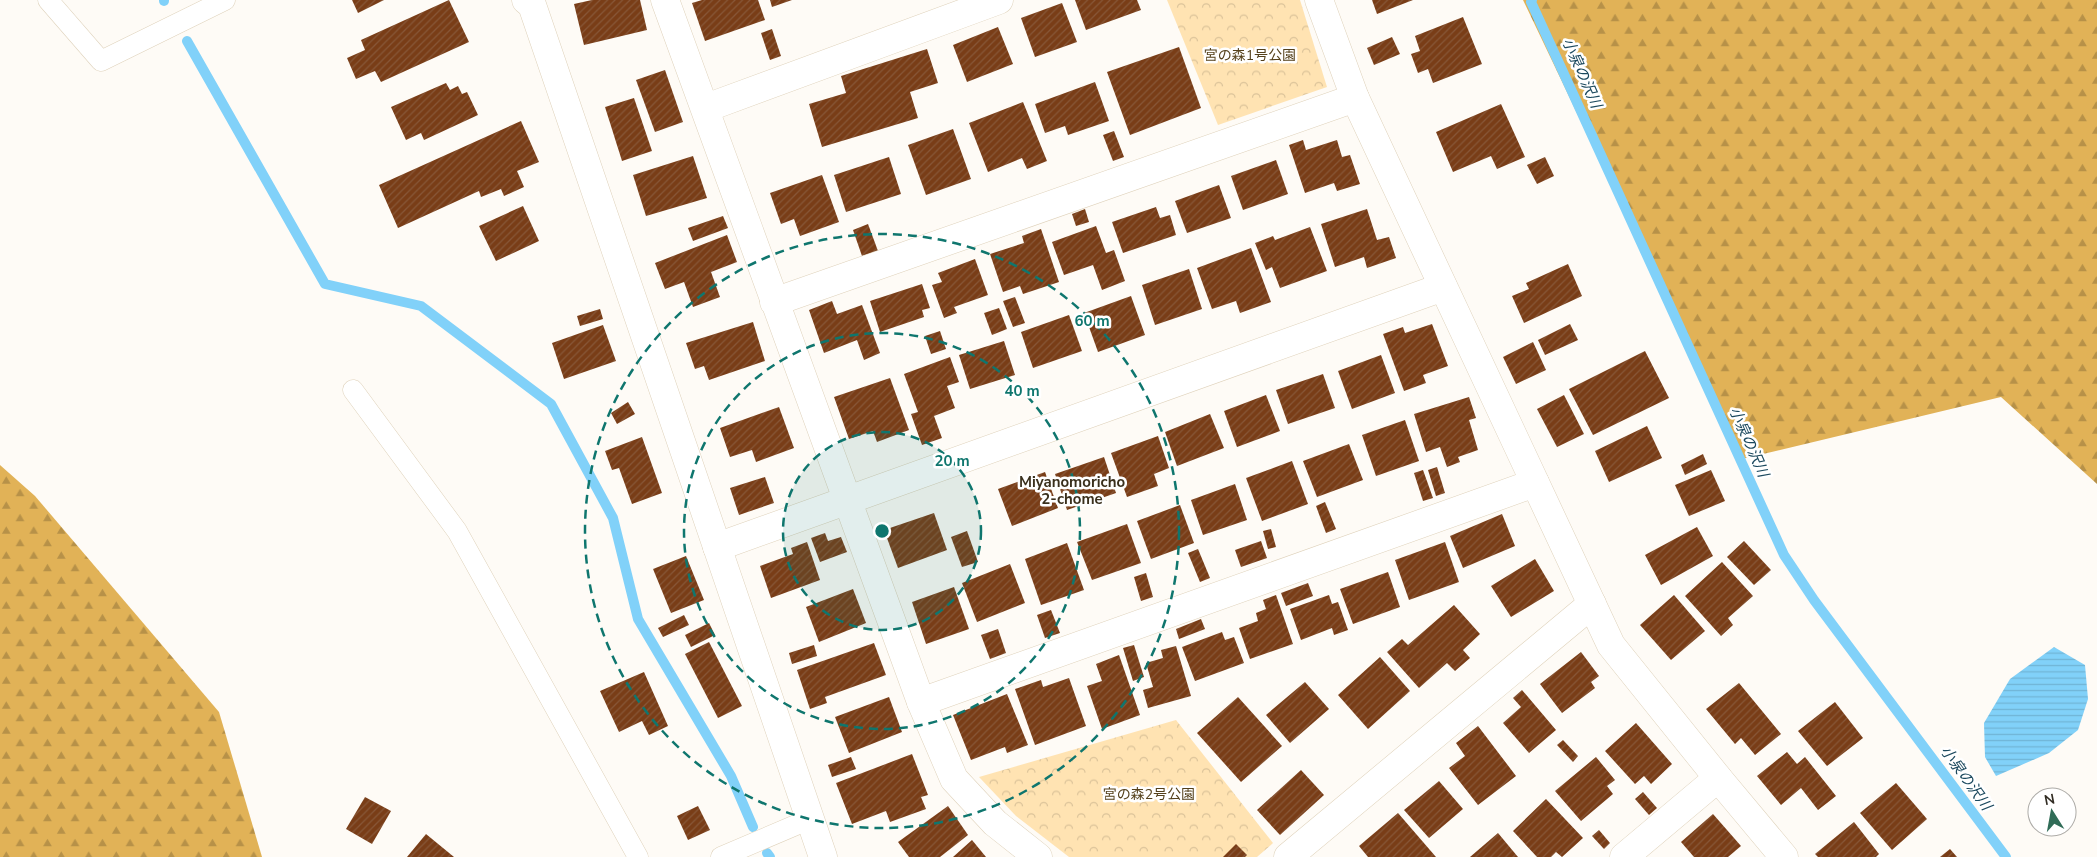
<svg xmlns="http://www.w3.org/2000/svg" width="2097" height="857" font-family="'Nunito Sans','Noto Sans JP',sans-serif">
	<style>
		.forest { fill: url(#forest-firs) }
		.park { fill: url(#park-crowns) }
		.water { fill: url(#water-rules) }
		.lines { fill: none; stroke-linecap: round; stroke-linejoin: round }
		.stream { stroke: #81d1f9; stroke-width: 10 }
		.building { fill: url(#building-hatch) }
		.lane-casing { stroke: #dfd2bb; stroke-width: 21 }
		.street-casing { stroke: #dfd2bb; stroke-width: 29 }
		.secondary-casing { stroke: #dfd2bb; stroke-width: 29 }
		.lane { stroke: #fff; stroke-width: 20 }
		.street { stroke: #fff; stroke-width: 28 }
		.secondary { stroke: #fff; stroke-width: 28 }
		.ring { fill: none; stroke: #0f766e; stroke-width: 2.5; stroke-dasharray: 9 6 }
		.labels { text-anchor: middle; stroke-width: 5; stroke-linejoin: round; paint-order: stroke }
		.park-label { font-size: 14px; fill: #55411b; stroke: #fff }
		.water-label { font-size: 15px; font-style: italic; fill: #1c495e; stroke: #fff }
		.neighbourhood-label { font-size: 15px; font-weight: bold; fill: #3a301d; stroke: #fff }
		.centre { fill: #0f766e; stroke: #fff; stroke-width: 2.5 }
		.ring-label { font-size: 15px; text-anchor: middle; font-weight: bold; fill: #0f766e; stroke: #fff; stroke-width: 5; stroke-linejoin: round; paint-order: stroke }
	</style>
	<defs>
		<pattern id="forest-firs" width="22" height="20" patternUnits="userSpaceOnUse" patternTransform="scale(1.25)"><rect width="22" height="20" fill="#e1b257"/><path d="M5 1l3.5 6h-7zM16 11l3.5 6h-7z" fill="#b79148"/></pattern>
		<pattern id="park-crowns" width="20" height="18" patternUnits="userSpaceOnUse" patternTransform="scale(1.25)"><rect width="20" height="18" fill="#ffe3b2"/><path d="M2 6a3 3 0 1 1 6 0M12 15a3 3 0 1 1 6 0" fill="none" stroke="#dbc399"/></pattern>
		<pattern id="water-rules" width="6" height="5" patternUnits="userSpaceOnUse" patternTransform="scale(1.25)"><rect width="6" height="5" fill="#81d1f9"/><path d="M0 2.5h6" fill="none" stroke="#70b4d5"/></pattern>
		<pattern id="building-hatch" width="6" height="6" patternUnits="userSpaceOnUse" patternTransform="scale(1.25)"><rect width="6" height="6" fill="#793d17"/><path d="M-1 1l2-2M0 6l6-6M5 7l2-2" fill="none" stroke="#875738"/></pattern>
	</defs>
	<rect width="100%" height="100%" fill="#fefbf6"/>
	<g class="forest">
		<path d="M1523,0H2097V484L2001,397L1742,459Z"/>
		<path d="M0,465L35,496L219,712L262,857H0Z"/>
	</g>
	<g class="park">
		<path d="M1167,0H1300L1327,87L1218,125Z"/>
		<path d="M1176,720L1273,843L1257,857H1069L1016,816L979,777Z"/>
	</g>
	<path class="water" d="M2054,647L2085,665L2088,699L2078,730L2049,753L1996,776L1985,757L1984,723L2010,679Z"/>
	<g class="lines">
		<g class="stream">
			<path d="M164,0V1"/>
			<path d="M1532,0L1531,2L1784,555L1814,600L2006,857"/>
			<path d="M187,41L325,284L421,306L551,404L613,518L638,619L731,776L753,827"/>
			<path d="M767,853L770,857"/>
		</g>
	</g>
	<g class="building">
		<path d="M352,0H384L358,13Z"/>
		<path d="M449,0L469,42L381,82L375,71L356,79L347,58L365,50L361,40Z"/>
		<path d="M592,0H640L647,30L584,45L574,4Z"/>
		<path d="M702,0H758L765,20L705,41L692,3Z"/>
		<path d="M770,0H792L772,7Z"/>
		<path d="M1075,0H1137L1141,10L1086,30Z"/>
		<path d="M1372,0H1413L1377,14Z"/>
		<path d="M1062,3L1077,42L1035,57L1021,18Z"/>
		<path d="M1463,17L1482,64L1433,83L1428,69L1418,73L1411,54L1420,51L1415,36Z"/>
		<path d="M998,27L1013,64L967,82L953,45Z"/>
		<path d="M772,29L781,56L770,60L761,33Z"/>
		<path d="M1392,37L1400,54L1374,65L1367,48Z"/>
		<path d="M1179,47L1201,108L1130,135L1107,72Z"/>
		<path d="M927,49L938,83L910,92L918,118L822,147L809,104L846,93L841,76Z"/>
		<path d="M665,70L683,122L655,132L636,80Z"/>
		<path d="M1095,82L1109,121L1068,135L1065,126L1045,133L1035,104Z"/>
		<path d="M446,83L450,90L458,86L462,94L467,92L478,115L424,140L421,133L406,140L391,107Z"/>
		<path d="M634,98L652,151L622,161L605,107Z"/>
		<path d="M1023,102L1047,161L1027,169L1022,158L988,172L969,123Z"/>
		<path d="M1501,104L1525,157L1497,169L1491,156L1453,172L1436,132Z"/>
		<path d="M521,121L539,162L517,171L524,187L504,196L501,189L481,197L479,191L398,228L379,185Z"/>
		<path d="M953,129L971,179L926,195L908,145Z"/>
		<path d="M1114,131L1124,157L1113,161L1103,135Z"/>
		<path d="M1303,140L1306,150L1337,140L1342,157L1350,155L1360,184L1337,191L1334,183L1305,193L1289,145Z"/>
		<path d="M693,156L707,198L646,216L633,175Z"/>
		<path d="M889,157L901,194L846,212L834,175Z"/>
		<path d="M1545,157L1554,176L1537,184L1527,165Z"/>
		<path d="M1276,160L1288,194L1243,210L1231,176Z"/>
		<path d="M822,175L839,222L800,236L794,219L781,224L770,193Z"/>
		<path d="M1219,185L1231,218L1187,233L1175,201Z"/>
		<path d="M523,206L539,241L496,261L479,226Z"/>
		<path d="M1156,207L1160,218L1170,215L1176,235L1123,253L1112,222Z"/>
		<path d="M1085,209L1089,222L1076,226L1072,214Z"/>
		<path d="M1367,209L1377,240L1389,237L1396,258L1367,268L1364,257L1335,267L1321,224Z"/>
		<path d="M723,216L728,228L693,241L688,228Z"/>
		<path d="M868,224L878,251L862,256L853,230Z"/>
		<path d="M1096,226L1106,253L1114,250L1125,281L1102,290L1093,265L1064,275L1052,242Z"/>
		<path d="M1310,227L1327,271L1280,288L1272,267L1266,270L1255,243L1273,236L1275,240Z"/>
		<path d="M1041,229L1059,282L1023,294L1020,286L1003,292L990,254L1024,243L1022,236Z"/>
		<path d="M727,235L737,262L711,272L720,297L693,307L684,282L665,289L655,263Z"/>
		<path d="M1251,248L1271,302L1240,313L1236,301L1212,309L1197,268Z"/>
		<path d="M975,259L988,295L954,307L957,313L944,318L932,285L942,282L938,273Z"/>
		<path d="M1568,264L1582,296L1524,323L1512,296L1529,289L1526,283Z"/>
		<path d="M1189,269L1202,309L1155,325L1142,285Z"/>
		<path d="M922,284L930,308L922,310L924,317L880,332L870,301Z"/>
		<path d="M1131,296L1145,335L1098,352L1084,313Z"/>
		<path d="M1015,297L1025,323L1013,327L1003,301Z"/>
		<path d="M832,301L837,314L862,305L880,353L864,360L857,340L824,353L809,310Z"/>
		<path d="M999,308L1007,329L992,335L984,313Z"/>
		<path d="M600,309L603,319L580,326L577,316Z"/>
		<path d="M1069,315L1082,351L1033,368L1021,332Z"/>
		<path d="M753,322L765,361L709,380L704,366L695,369L686,343Z"/>
		<path d="M1432,324L1448,366L1423,375L1426,383L1404,391L1383,334L1403,327L1405,333Z"/>
		<path d="M1570,324L1578,340L1545,355L1538,340Z"/>
		<path d="M603,325L616,361L564,379L552,343Z"/>
		<path d="M940,331L946,349L931,354L925,336Z"/>
		<path d="M1004,341L1015,375L970,389L959,355Z"/>
		<path d="M1533,342L1546,370L1516,384L1503,357Z"/>
		<path d="M1645,351L1669,398L1593,435L1569,389Z"/>
		<path d="M1381,355L1395,393L1352,409L1338,371Z"/>
		<path d="M950,357L959,382L947,386L955,408L934,416L942,438L922,445L911,414L918,412L904,374Z"/>
		<path d="M1323,374L1335,408L1288,424L1276,390Z"/>
		<path d="M890,378L909,430L877,442L873,431L849,439L834,397Z"/>
		<path d="M1266,395L1280,431L1237,447L1224,411Z"/>
		<path d="M1564,395L1584,434L1557,447L1537,409Z"/>
		<path d="M1469,397L1476,418L1469,420L1478,450L1458,457L1460,462L1447,467L1440,447L1426,452L1414,414Z"/>
		<path d="M628,402L635,414L617,424L611,413Z"/>
		<path d="M779,407L794,448L756,462L752,450L730,457L720,428Z"/>
		<path d="M1210,414L1224,448L1177,466L1165,432Z"/>
		<path d="M1405,420L1419,461L1376,476L1362,435Z"/>
		<path d="M1647,426L1662,458L1609,482L1595,451Z"/>
		<path d="M1158,436L1169,468L1154,474L1158,486L1127,497L1111,453Z"/>
		<path d="M642,437L662,493L632,504L619,468L612,470L605,451Z"/>
		<path d="M1349,444L1363,480L1317,497L1303,461Z"/>
		<path d="M1703,454L1707,464L1685,475L1681,465Z"/>
		<path d="M1104,457L1116,493L1067,510L1055,474Z"/>
		<path d="M1292,461L1308,504L1262,521L1246,478Z"/>
		<path d="M1437,467L1445,493L1436,496L1428,470Z"/>
		<path d="M1423,470L1433,498L1423,501L1414,473Z"/>
		<path d="M1711,470L1725,501L1689,516L1675,485Z"/>
		<path d="M1045,472L1058,508L1012,526L998,489Z"/>
		<path d="M765,477L774,503L739,515L730,488Z"/>
		<path d="M1235,484L1247,520L1203,535L1191,500Z"/>
		<path d="M1325,502L1336,529L1326,533L1316,506Z"/>
		<path d="M1180,505L1194,543L1151,559L1137,521Z"/>
		<path d="M934,513L947,550L898,568L884,530Z"/>
		<path d="M1502,514L1515,546L1463,568L1450,536Z"/>
		<path d="M1127,524L1141,563L1092,580L1077,542Z"/>
		<path d="M1697,527L1713,556L1661,585L1645,555Z"/>
		<path d="M1271,529L1276,547L1268,549L1263,531Z"/>
		<path d="M967,531L978,562L962,567L951,537Z"/>
		<path d="M825,533L828,541L841,537L847,552L820,562L811,538Z"/>
		<path d="M1261,541L1267,558L1241,567L1235,550Z"/>
		<path d="M1744,541L1771,570L1754,585L1727,557Z"/>
		<path d="M807,542L820,580L771,598L760,566L793,554L791,548Z"/>
		<path d="M1445,542L1459,582L1409,600L1395,560Z"/>
		<path d="M1067,543L1084,590L1041,605L1025,559Z"/>
		<path d="M1198,549L1210,578L1200,582L1188,553Z"/>
		<path d="M686,556L704,600L671,613L653,569Z"/>
		<path d="M1535,559L1554,591L1511,617L1491,586Z"/>
		<path d="M1722,562L1753,596L1728,618L1733,625L1721,636L1685,596Z"/>
		<path d="M1010,564L1025,603L977,622L962,583Z"/>
		<path d="M1388,572L1400,607L1353,624L1340,589Z"/>
		<path d="M1146,573L1153,597L1141,601L1134,577Z"/>
		<path d="M1308,583L1313,596L1286,606L1281,593Z"/>
		<path d="M954,587L969,629L926,644L912,602Z"/>
		<path d="M853,589L866,623L819,642L806,607Z"/>
		<path d="M1276,595L1293,644L1250,659L1239,628L1258,621L1256,613L1266,609L1263,600Z"/>
		<path d="M1329,595L1332,604L1338,602L1348,630L1334,635L1332,628L1301,640L1290,609Z"/>
		<path d="M1674,595L1705,631L1671,660L1640,625Z"/>
		<path d="M1454,605L1480,634L1463,650L1470,658L1455,671L1447,663L1419,688L1387,652L1402,639L1408,645Z"/>
		<path d="M1051,610L1060,633L1045,638L1037,615Z"/>
		<path d="M684,615L689,625L663,637L658,628Z"/>
		<path d="M1201,619L1205,629L1179,639L1176,629Z"/>
		<path d="M709,623L715,635L691,647L685,635Z"/>
		<path d="M998,629L1006,653L990,659L981,635Z"/>
		<path d="M1222,632L1225,640L1234,637L1244,663L1195,681L1182,647Z"/>
		<path d="M709,642L742,706L718,718L685,654Z"/>
		<path d="M874,643L886,675L825,697L827,703L810,709L797,670Z"/>
		<path d="M814,645L817,656L792,664L789,653Z"/>
		<path d="M1134,645L1144,677L1133,681L1123,648Z"/>
		<path d="M1176,646L1191,696L1148,708L1143,690L1153,687L1146,663L1163,658L1161,650Z"/>
		<path d="M1581,652L1599,676L1591,682L1595,688L1562,713L1540,684Z"/>
		<path d="M1119,655L1140,715L1102,729L1087,686L1102,681L1096,664Z"/>
		<path d="M1380,657L1410,691L1368,729L1338,695Z"/>
		<path d="M644,672L668,726L649,735L642,721L619,732L600,691Z"/>
		<path d="M1069,678L1086,726L1035,745L1015,689L1041,680L1043,687Z"/>
		<path d="M1305,682L1329,709L1290,743L1266,715Z"/>
		<path d="M1739,683L1781,734L1755,755L1741,738L1735,744L1706,709Z"/>
		<path d="M1522,690L1556,730L1529,753L1503,723L1521,707L1513,698Z"/>
		<path d="M1007,694L1028,745L1007,753L1005,747L971,760L953,715Z"/>
		<path d="M889,697L902,732L849,753L835,717Z"/>
		<path d="M1238,697L1282,746L1241,782L1197,733Z"/>
		<path d="M1835,702L1863,738L1827,766L1798,731Z"/>
		<path d="M1636,723L1672,764L1651,784L1644,776L1635,784L1605,751Z"/>
		<path d="M1478,726L1516,776L1478,805L1449,768L1465,756L1456,743Z"/>
		<path d="M1563,740L1578,756L1573,762L1557,745Z"/>
		<path d="M1787,752L1797,764L1805,757L1836,796L1818,810L1801,788L1781,805L1757,776Z"/>
		<path d="M912,754L928,795L921,797L926,809L890,822L886,811L852,824L836,783Z"/>
		<path d="M851,757L856,769L832,777L828,765Z"/>
		<path d="M1596,757L1615,780L1607,786L1613,794L1581,821L1555,791Z"/>
		<path d="M1301,770L1324,795L1280,835L1257,810Z"/>
		<path d="M1439,781L1463,809L1429,838L1404,810Z"/>
		<path d="M1896,783L1927,819L1892,850L1860,813Z"/>
		<path d="M1643,792L1657,808L1649,815L1635,799Z"/>
		<path d="M365,797L391,811L372,844L346,829Z"/>
		<path d="M1546,799L1583,838L1562,857L1556,852L1551,857H1537L1513,831Z"/>
		<path d="M698,806L710,830L688,840L677,816Z"/>
		<path d="M948,806L968,835L940,857H909L898,842Z"/>
		<path d="M1398,813L1436,857H1368L1359,846Z"/>
		<path d="M1713,814L1741,846L1728,857H1694L1681,842Z"/>
		<path d="M1854,822L1879,854L1876,857H1818L1815,854Z"/>
		<path d="M1599,830L1610,843L1604,849L1592,836Z"/>
		<path d="M1498,833L1518,857H1470Z"/>
		<path d="M426,834L454,857H407Z"/>
		<path d="M972,840L986,857H953Z"/>
		<path d="M1236,844L1247,855L1245,857H1223Z"/>
		<path d="M1950,849L1957,857H1940Z"/>
	</g>
	<g class="lines">
		<g class="lane-casing">
			<g id="lane">
				<path d="M48,0L101,61L225,0"/>
				<path d="M353,390L457,531L638,857"/>
				<path d="M721,857L810,819"/>
			</g>
		</g>
		<g class="street-casing">
			<g id="street">
				<path d="M665,0L921,702L954,779L995,823L1038,857"/>
				<path d="M1319,0L1355,98L1611,645L1718,778L1784,857"/>
				<path d="M706,108L999,0"/>
				<path d="M774,302L1355,98"/>
				<path d="M717,547L1443,287"/>
				<path d="M921,702L1535,483"/>
				<path d="M1288,857L1592,604"/>
				<path d="M1624,857L1718,778"/>
			</g>
		</g>
		<g class="secondary-casing">
			<path id="secondary" d="M526,0L532,5L823,857"/>
		</g>
		<use href="#lane" class="lane"/>
		<use href="#street" class="street"/>
		<use href="#secondary" class="secondary"/>
	</g>
	<circle cx="882" cy="531" r="99" fill="#0f766e" fill-opacity=".12"/>
	<g class="ring">
		<circle cx="882" cy="531" r="99"/>
		<circle cx="882" cy="531" r="198"/>
		<circle cx="882" cy="531" r="297"/>
	</g>
	<g class="labels">
		<g class="park-label">
			<text x="1250" y="60">宮の森1号公園</text>
			<text x="1149" y="799">宮の森2号公園</text>
		</g>
		<g class="water-label">
			<text transform="translate(1582 73) rotate(66)" y="5">小泉の沢川</text>
			<text transform="translate(1749 442) rotate(66)" y="5">小泉の沢川</text>
			<text transform="translate(1966 778) rotate(54)" y="5">小泉の沢川</text>
		</g>
		<g class="neighbourhood-label">
			<text x="1072" y="487">Miyanomoricho<tspan x="1072" dy="17">2-chome</tspan></text>
		</g>
	</g>
	<circle cx="882" cy="531" r="8" class="centre"/>
	<g class="ring-label">
		<text x="1092" y="326">60 m</text>
		<text x="1022" y="396">40 m</text>
		<text x="952" y="466">20 m</text>
	</g>
	<g transform="translate(2052 812) rotate(349)"><circle r="24" fill="#ffffff" stroke="#adaba7"/>
	<path d="M0-4L9 19L0 12L-9 19Z" fill="#306c57"/>
	<text y="-8" font-size="14" font-weight="bold" text-anchor="middle" fill="#312c23">N</text>
	</g>
</svg>
